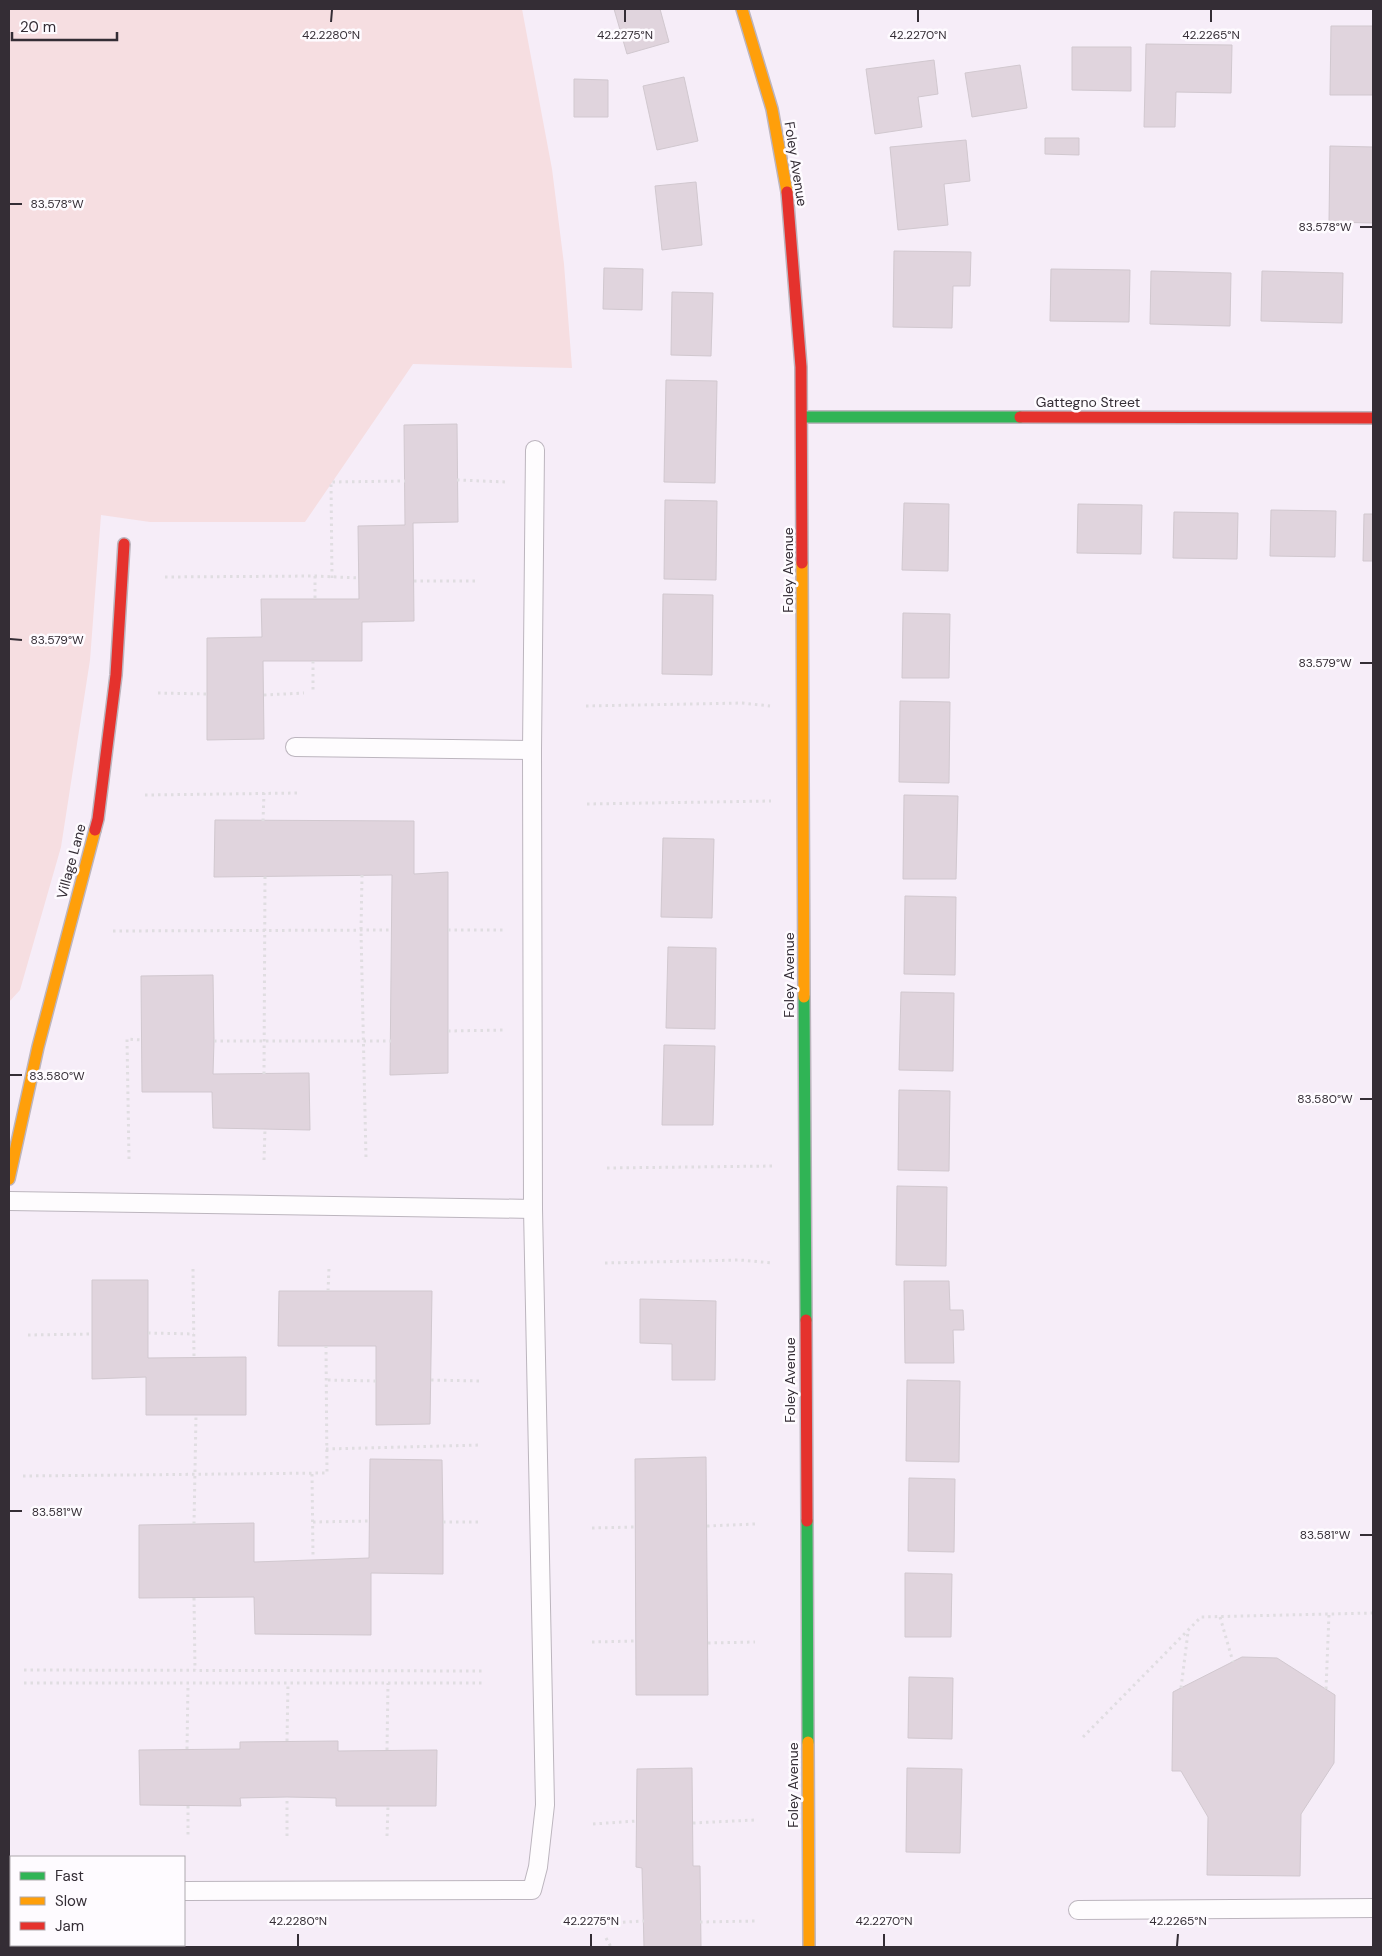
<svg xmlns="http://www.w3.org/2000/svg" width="1382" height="1956" font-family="'DM Sans',sans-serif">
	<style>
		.green { fill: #f6dee1 }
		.building { fill: #e0d4dd; stroke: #d1c8cf }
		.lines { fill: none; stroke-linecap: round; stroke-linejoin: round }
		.lane-casing { stroke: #bcb5be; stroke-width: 20 }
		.fast-casing { stroke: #bcb5be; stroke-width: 14 }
		.slow-casing { stroke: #bcb5be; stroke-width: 14 }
		.jam-casing { stroke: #bcb5be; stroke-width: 14 }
		.path { stroke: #e0dde1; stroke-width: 3; stroke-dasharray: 2.5 4; stroke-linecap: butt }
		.lane { stroke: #fefcfe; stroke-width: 18 }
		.fast { stroke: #30b455; stroke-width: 11 }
		.slow { stroke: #ff9f0a; stroke-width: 11 }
		.jam { stroke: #e5322d; stroke-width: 11 }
		.ticks { fill: none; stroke: #342d35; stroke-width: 2 }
		.labels { text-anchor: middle; stroke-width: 5; stroke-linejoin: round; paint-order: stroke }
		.street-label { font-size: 14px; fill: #342d35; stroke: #fefbff }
		.ticks-label { font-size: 12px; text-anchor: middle; fill: #342d35; stroke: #fefbff; stroke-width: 5; stroke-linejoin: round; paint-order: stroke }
	</style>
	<rect width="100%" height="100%" fill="#f6edf8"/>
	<path class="green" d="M9,9H522L552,169L564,264L572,368L413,364L305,522H150L101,515L90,660L61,847L20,990L9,1002Z"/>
	<g class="building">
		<path d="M614,9H660L669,42L627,54Z"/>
		<path d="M1331,26H1373V95H1330Z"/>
		<path d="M1146,44L1232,45L1231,93L1176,92L1175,127H1144Z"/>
		<path d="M1072,47H1131V91L1072,90Z"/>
		<path d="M934,60L938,94L918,97L922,127L875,134L866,69Z"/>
		<path d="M1020,65L1027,108L972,117L965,73Z"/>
		<path d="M684,77L698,141L657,150L643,86Z"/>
		<path d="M574,79L608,80V117H574Z"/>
		<path d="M1045,138H1079V155L1045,154Z"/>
		<path d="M966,140L970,181L944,184L948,225L898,230L890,147Z"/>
		<path d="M1330,146L1373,147V223L1329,222Z"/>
		<path d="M696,182L702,245L662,250L655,186Z"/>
		<path d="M894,251L971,252L970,286H953L952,328L893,327Z"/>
		<path d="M604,268L643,269L642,310L603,309Z"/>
		<path d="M1051,269L1130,270L1129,322L1050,321Z"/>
		<path d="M1151,271L1231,273L1230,326L1150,324Z"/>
		<path d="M1262,271L1343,273L1342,323L1261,321Z"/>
		<path d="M672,292L713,293L711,356L671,355Z"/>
		<path d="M666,380L717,381L715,483L664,482Z"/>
		<path d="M457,424L458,522L413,523L414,621L362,622V661H263L264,739L207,740V638L262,637L261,599H359L358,526L405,525L404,425Z"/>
		<path d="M665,500L717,501L716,580L664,579Z"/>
		<path d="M904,503L949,504L948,571L902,570Z"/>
		<path d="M1078,504L1142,505L1141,554L1077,553Z"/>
		<path d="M1271,510L1336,511L1335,557L1270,556Z"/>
		<path d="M1174,512L1238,513L1237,559L1173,558Z"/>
		<path d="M1364,514H1373V561H1363Z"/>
		<path d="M663,594L713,595L712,675L662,674Z"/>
		<path d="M903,613L950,614L949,678H902Z"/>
		<path d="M900,701L950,702L949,783L899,782Z"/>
		<path d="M904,795L958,796L956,879H903Z"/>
		<path d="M215,820L414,821V874L448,872V1073L390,1075L392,875L214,877Z"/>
		<path d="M663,838L714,839L712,918L661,917Z"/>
		<path d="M905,896L956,897L955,975L904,974Z"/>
		<path d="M668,947L716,948L715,1029L666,1028Z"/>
		<path d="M213,975L214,1041L213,1074L309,1073L310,1130L213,1128L212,1092H142L141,976Z"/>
		<path d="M901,992L954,993L953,1071L899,1070Z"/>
		<path d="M664,1045L715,1046L713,1125H662Z"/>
		<path d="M899,1090L950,1091L949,1171L898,1170Z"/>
		<path d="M897,1186L947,1187L946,1266L896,1265Z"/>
		<path d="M92,1280H148V1358L246,1357V1415H146V1377L92,1379Z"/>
		<path d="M904,1281H949L950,1310H963L964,1330H953L954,1363H905Z"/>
		<path d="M279,1291H432L430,1424L376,1425V1346H278Z"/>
		<path d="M640,1299L716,1301L715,1380H672V1344L640,1343Z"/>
		<path d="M907,1380L960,1381L959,1462L906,1461Z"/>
		<path d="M706,1457L708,1695H636L635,1459Z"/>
		<path d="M370,1459L442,1460L443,1522V1574L371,1573V1635L255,1634L254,1597L139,1598V1525L254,1523V1562L369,1558Z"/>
		<path d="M909,1478L955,1479L954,1552L908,1551Z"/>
		<path d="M905,1573L952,1574L951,1637H905Z"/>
		<path d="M1242,1657L1277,1658L1335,1695L1334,1763L1301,1814L1300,1876L1207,1875L1208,1817L1181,1771H1172L1173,1692Z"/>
		<path d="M909,1677L953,1678L952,1739L908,1738Z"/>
		<path d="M338,1741V1751L437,1750L436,1806H336V1798L287,1797L240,1798L241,1806L140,1805L139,1750L240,1749V1742Z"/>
		<path d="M692,1768L693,1866H700L701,1947H644L642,1868L636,1867L637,1769Z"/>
		<path d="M907,1768L962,1769L960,1853L906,1852Z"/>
	</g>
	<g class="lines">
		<g class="lane-casing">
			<g id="lane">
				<path d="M295,747L532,750"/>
				<path d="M9,1201L533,1209"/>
				<path d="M9,1891H11"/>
				<path d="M184,1891L532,1890L538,1867L545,1805L533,1209L532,750L535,450"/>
				<path d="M1078,1910L1373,1908"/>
			</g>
		</g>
		<g class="fast-casing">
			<g id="fast">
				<path d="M802,417H1020"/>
				<path d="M804,997L806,1320"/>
				<path d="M807,1521L808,1742"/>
			</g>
		</g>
		<g class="slow-casing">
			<g id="slow">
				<path d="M742,9L772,109L787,192"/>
				<path d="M802,563L804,997"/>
				<path d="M9,1179L38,1047L95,830"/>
				<path d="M808,1742L809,1947"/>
			</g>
		</g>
		<g class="jam-casing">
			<g id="jam">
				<path d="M787,192L801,367L802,563"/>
				<path d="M1020,417L1373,418"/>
				<path d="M95,830L98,819L116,675L124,544"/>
				<path d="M806,1320L807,1521"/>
			</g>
		</g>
		<g class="path">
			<path d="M457,480L507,482"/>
			<path d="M315,576V599"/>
			<path d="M165,577L315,576L359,578"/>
			<path d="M332,578L331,482L405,481"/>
			<path d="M414,581H475"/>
			<path d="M313,661V693"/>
			<path d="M158,693L207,694"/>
			<path d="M264,695L304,693"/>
			<path d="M586,706L742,703L770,706"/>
			<path d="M145,795L300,793"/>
			<path d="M587,804L771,801"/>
			<path d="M263,821L264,793"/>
			<path d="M362,875L361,931L366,1158"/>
			<path d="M448,930H506"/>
			<path d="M113,931L392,930"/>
			<path d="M448,1031L505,1030"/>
			<path d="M214,1041H391"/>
			<path d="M264,1074L265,876"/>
			<path d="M129,1159L127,1039L142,1040"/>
			<path d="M264,1160L265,1129"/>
			<path d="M607,1168L774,1166"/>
			<path d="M605,1263L740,1260L773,1263"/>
			<path d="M193,1269L194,1358"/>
			<path d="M328,1291L329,1268"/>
			<path d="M148,1333L194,1334"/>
			<path d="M28,1335L92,1334"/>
			<path d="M328,1380L376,1381"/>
			<path d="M431,1380L481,1381"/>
			<path d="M326,1449L481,1445"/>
			<path d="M312,1474L313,1556"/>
			<path d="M23,1476L327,1473L326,1346"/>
			<path d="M313,1522L369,1521"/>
			<path d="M443,1522H481"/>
			<path d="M194,1524L196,1415"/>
			<path d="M707,1526L755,1524"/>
			<path d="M592,1528L635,1527"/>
			<path d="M194,1598L195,1670"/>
			<path d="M1220,1617L1233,1662"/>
			<path d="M592,1642L636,1641"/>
			<path d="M708,1643L755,1642"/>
			<path d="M24,1670L483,1671"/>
			<path d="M24,1683H482"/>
			<path d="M1181,1688L1188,1632"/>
			<path d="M1326,1689L1329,1614"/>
			<path d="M1083,1737L1201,1617L1373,1613"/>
			<path d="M287,1741L288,1683"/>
			<path d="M187,1749L188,1684"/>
			<path d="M387,1750L388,1683"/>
			<path d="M188,1806V1836"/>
			<path d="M693,1823L755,1820"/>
			<path d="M593,1824L637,1821"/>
			<path d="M287,1836V1797"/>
			<path d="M387,1836L388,1806"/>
			<path d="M700,1922L756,1921"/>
			<path d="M610,1923L644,1921"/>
			<path d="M606,1938L611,1947"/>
			<path d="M120,1945V1947"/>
			<path d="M220,1946V1947"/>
			<path d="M319,1947V1946"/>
		</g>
		<use href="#lane" class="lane"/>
		<use href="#fast" class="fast"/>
		<use href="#slow" class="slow"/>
		<use href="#jam" class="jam"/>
	</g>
	<path class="ticks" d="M331,22L332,10M625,22V10M918,22V10M1211,22V10M10,204H22M1360,227H1372M10,639L22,640M1360,663H1372M10,1075H22M1360,1099H1372M10,1511H22M1360,1535H1372M298,1946V1934M591,1946V1934M884,1946V1934M1177,1946L1178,1934"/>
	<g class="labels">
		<g class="street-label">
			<text transform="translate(796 164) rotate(81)" y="5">Foley Avenue</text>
			<text x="1088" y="407">Gattegno Street</text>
			<text transform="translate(788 570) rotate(-90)" y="5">Foley Avenue</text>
			<text transform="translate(71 861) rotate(-75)" y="5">Village Lane</text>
			<text transform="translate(789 975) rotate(-90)" y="5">Foley Avenue</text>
			<text transform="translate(790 1380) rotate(-90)" y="5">Foley Avenue</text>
			<text transform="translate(793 1785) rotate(-90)" y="5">Foley Avenue</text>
		</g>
	</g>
	<g class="ticks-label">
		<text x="331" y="39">42.2280°N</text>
		<text x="625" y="39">42.2275°N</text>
		<text x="918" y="39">42.2270°N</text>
		<text x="1211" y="39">42.2265°N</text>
		<text x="57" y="208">83.578°W</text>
		<text x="1325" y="231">83.578°W</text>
		<text x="57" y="644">83.579°W</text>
		<text x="1325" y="667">83.579°W</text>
		<text x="57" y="1080">83.580°W</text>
		<text x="1325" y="1103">83.580°W</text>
		<text x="57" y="1516">83.581°W</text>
		<text x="1325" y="1539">83.581°W</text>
		<text x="298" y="1925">42.2280°N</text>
		<text x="591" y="1925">42.2275°N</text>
		<text x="884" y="1925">42.2270°N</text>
		<text x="1178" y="1925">42.2265°N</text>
	</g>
	<rect width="1382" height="1956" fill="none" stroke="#342d35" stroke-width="20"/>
	<rect x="10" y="1856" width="175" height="90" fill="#fefbff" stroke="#ada9ae"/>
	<rect x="20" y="1872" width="25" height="8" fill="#30b455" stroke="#ada9ae"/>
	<text x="55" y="1881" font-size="15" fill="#342d35">Fast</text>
	<rect x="20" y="1897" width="25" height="8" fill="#ff9f0a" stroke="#ada9ae"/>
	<text x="55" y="1906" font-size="15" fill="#342d35">Slow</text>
	<rect x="20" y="1922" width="25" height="8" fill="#e5322d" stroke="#ada9ae"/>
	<text x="55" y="1931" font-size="15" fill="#342d35">Jam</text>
	<path d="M12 32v8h105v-8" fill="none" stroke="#342d35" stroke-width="2.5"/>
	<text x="20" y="32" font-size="15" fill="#342d35" stroke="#fefbff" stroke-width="4" paint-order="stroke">20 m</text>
</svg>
